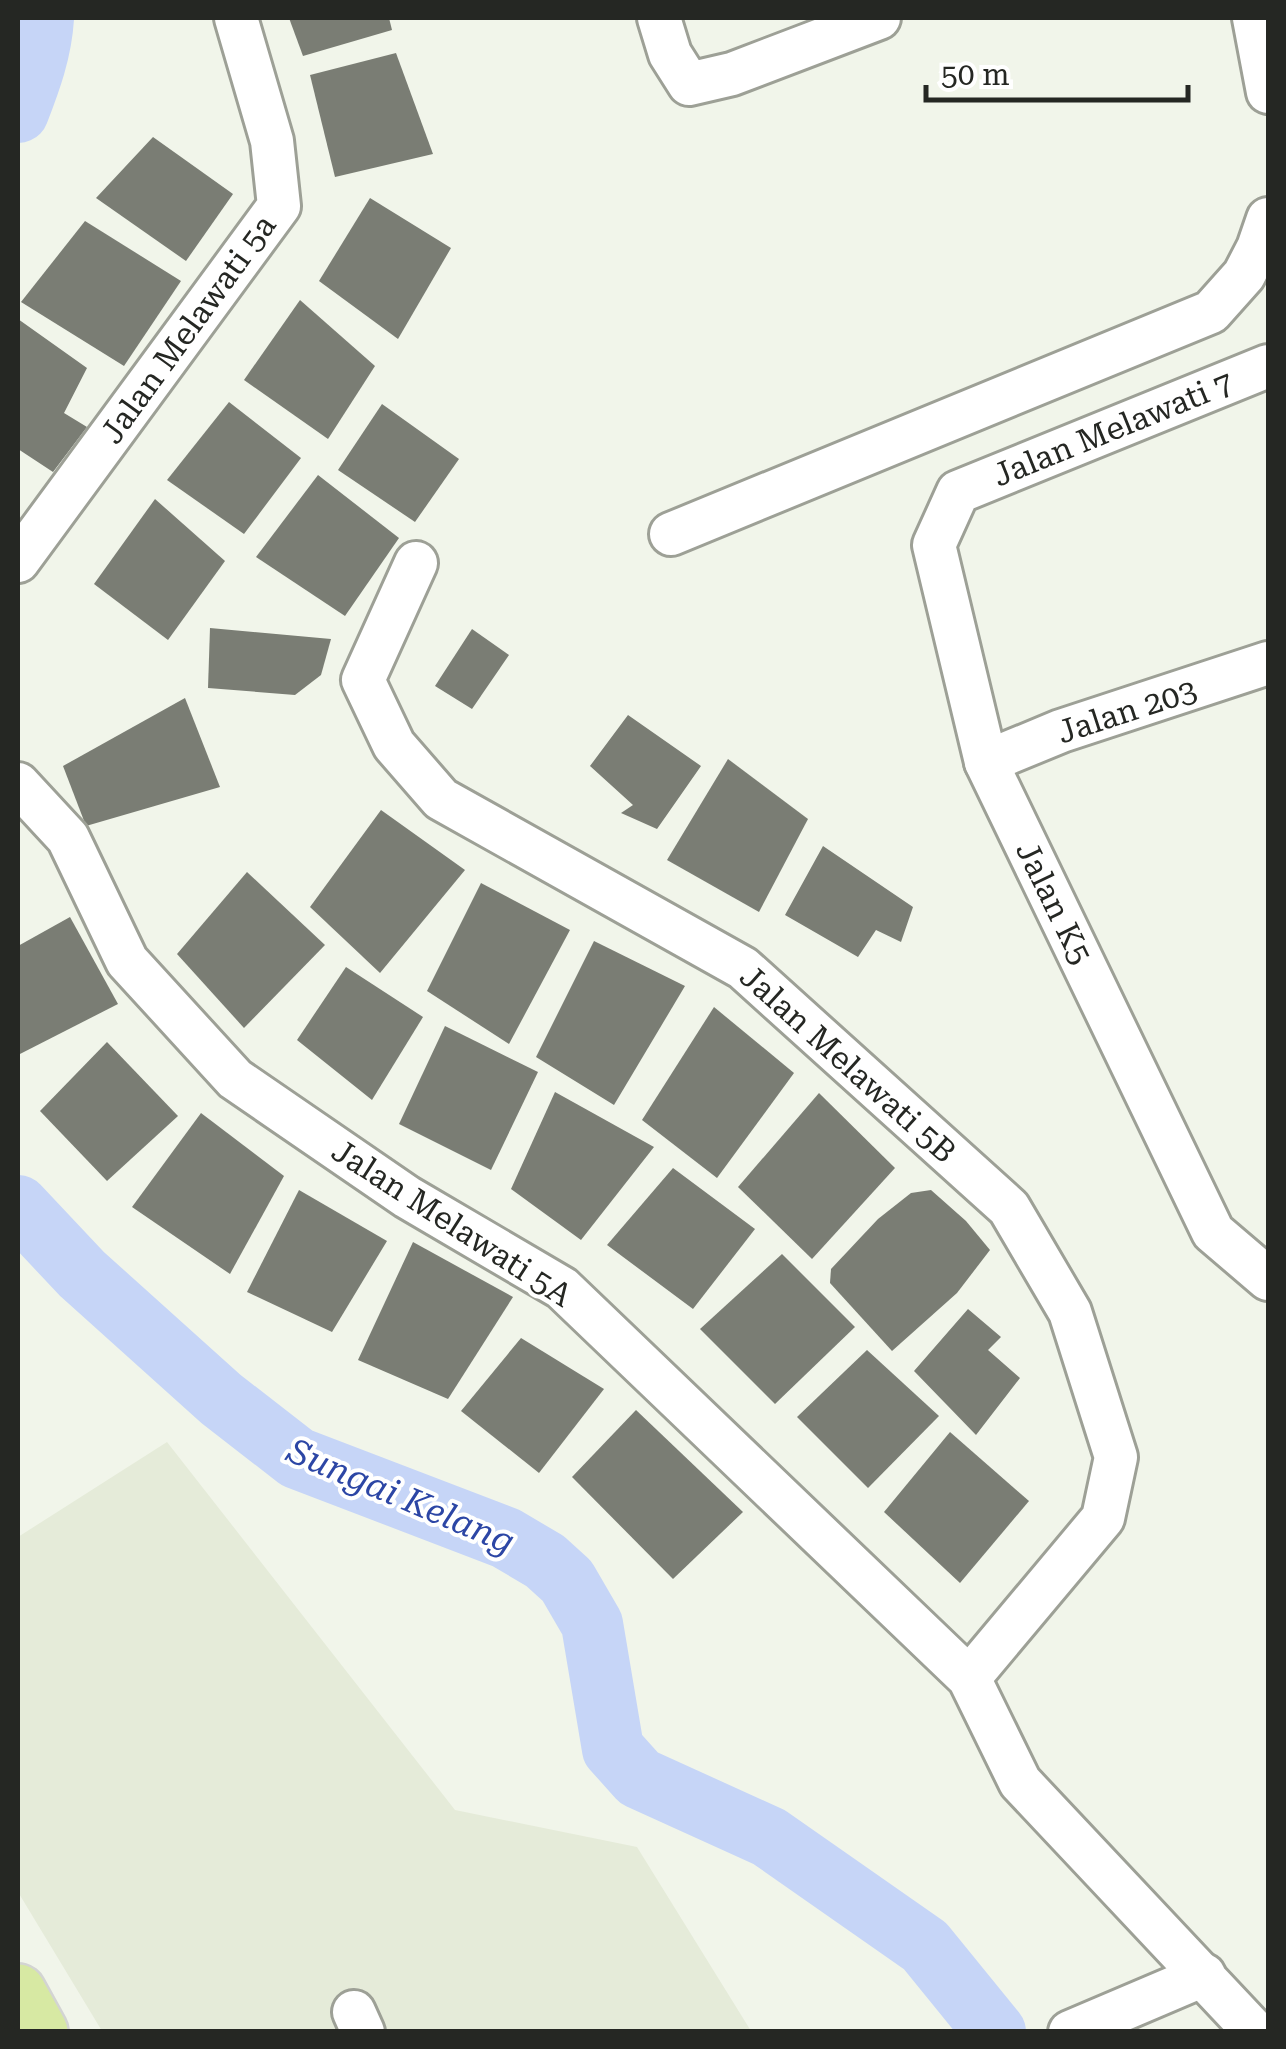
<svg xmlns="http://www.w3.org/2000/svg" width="1286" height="2049" font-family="'Roboto Serif',serif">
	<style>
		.built { fill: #e5ebd9 }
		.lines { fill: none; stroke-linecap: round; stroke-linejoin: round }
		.river { stroke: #c6d5f7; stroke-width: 62 }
		.building { fill: #7a7d74 }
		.minor-casing { stroke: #9da096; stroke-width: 48 }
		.major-casing { stroke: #d3d4d3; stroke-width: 60 }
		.minor { stroke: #fff; stroke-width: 42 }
		.major { stroke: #d7e9a3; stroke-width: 55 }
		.labels { text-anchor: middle; stroke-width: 8; stroke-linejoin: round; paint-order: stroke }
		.street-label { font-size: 32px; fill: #252723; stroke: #fff }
		.water-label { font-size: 35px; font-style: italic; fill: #2c46a5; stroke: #fff }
	</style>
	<rect width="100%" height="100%" fill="#f1f5ea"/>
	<path class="built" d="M167,1442L455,1810L637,1847L751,2031H102L18,1892V1537Z"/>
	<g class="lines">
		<g class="river">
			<path d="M18,112C30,81 41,51 43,18"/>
			<path d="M18,1206L82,1274L221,1399L297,1458L506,1538L545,1561L567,1581L592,1624L613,1749L639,1778L769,1837L925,1946L995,2032"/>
		</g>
	</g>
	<g class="building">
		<path d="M289,18H389L392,30L303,56Z"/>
		<path d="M396,53L433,154L335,177L310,75Z"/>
		<path d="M153,137L233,194L186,261L96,198Z"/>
		<path d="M370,198L451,248L398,339L319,281Z"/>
		<path d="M85,221L181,281L124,366L21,302Z"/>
		<path d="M300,300L375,366L328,439L244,380Z"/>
		<path d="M18,319L87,368L64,413L87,427L53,472L18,449Z"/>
		<path d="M229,402L301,458L244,534L167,480Z"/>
		<path d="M382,404L459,459L415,522L338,470Z"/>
		<path d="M318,475L399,538L345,616L256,557Z"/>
		<path d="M155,499L225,561L168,640L94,584Z"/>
		<path d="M210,628L331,639L321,675L295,695L208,688Z"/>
		<path d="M472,629L509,655L472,709L435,686Z"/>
		<path d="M185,698L220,787L86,826L63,766Z"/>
		<path d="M628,715L701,766L657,829L621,813L633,805L590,766Z"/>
		<path d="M728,759L808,819L759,912L667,860Z"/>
		<path d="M381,810L465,870L380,973L310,907Z"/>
		<path d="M823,846L913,907L901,942L876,930L858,957L785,915Z"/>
		<path d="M247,872L325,945L244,1028L177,954Z"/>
		<path d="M481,883L570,930L509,1044L427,991Z"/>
		<path d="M70,917L118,1004L18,1055V946Z"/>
		<path d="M594,941L685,986L614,1105L536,1057Z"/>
		<path d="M346,967L423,1017L372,1100L297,1040Z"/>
		<path d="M714,1007L794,1073L717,1178L642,1120Z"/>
		<path d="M445,1026L538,1072L491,1170L399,1124Z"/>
		<path d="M107,1042L178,1116L107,1181L40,1111Z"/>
		<path d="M555,1092L654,1147L581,1240L511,1189Z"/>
		<path d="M819,1093L895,1168L812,1259L738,1187Z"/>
		<path d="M201,1113L284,1176L230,1274L132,1207Z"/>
		<path d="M673,1168L755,1229L693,1309L607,1245Z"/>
		<path d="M299,1190L387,1241L332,1332L247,1292Z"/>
		<path d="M931,1190L966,1221L990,1250L957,1293L892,1351L830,1283L831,1269L878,1219L911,1193Z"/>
		<path d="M413,1242L513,1297L448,1399L358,1360Z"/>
		<path d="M782,1254L855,1327L775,1404L700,1329Z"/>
		<path d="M968,1309L1001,1337L988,1350L1020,1378L976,1435L914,1371Z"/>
		<path d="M521,1338L604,1389L539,1473L461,1411Z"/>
		<path d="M867,1350L939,1416L868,1488L797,1417Z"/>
		<path d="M636,1410L743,1512L673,1579L572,1477Z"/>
		<path d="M950,1432L1029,1501L960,1583L884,1512Z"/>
	</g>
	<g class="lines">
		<g class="minor-casing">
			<g id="minor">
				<path d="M659,18L670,54L689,84L732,74L879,18"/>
				<path d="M1254,18L1268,92"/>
				<path d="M1268,366L958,492L934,545L986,762L1213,1232L1268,1279"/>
				<path d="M671,534L1211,312L1244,275L1258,248L1268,219"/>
				<path d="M18,561L279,206L272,141L236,18"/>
				<path d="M416,563L363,680L394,745L441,799L743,968L1009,1208L1070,1312L1116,1457L1103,1518L969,1678"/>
				<path d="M986,762L1061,731L1268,663"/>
				<path d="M18,784L68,838L127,961L235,1079L407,1197L562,1288L969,1678L1020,1782L1255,2032"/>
				<path d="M354,2012L363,2032"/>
				<path d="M1070,2032L1204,1975"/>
			</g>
		</g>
		<g class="major-casing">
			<path id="major" d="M18,1992L40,2032"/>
		</g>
		<use href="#minor" class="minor"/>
		<use href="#major" class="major"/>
	</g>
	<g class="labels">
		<g class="street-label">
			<text transform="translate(188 329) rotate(-54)" y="11">Jalan Melawati 5a</text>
			<text transform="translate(1113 429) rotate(-22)" y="11">Jalan Melawati 7</text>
			<text transform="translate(1127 711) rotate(-18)" y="11">Jalan 203</text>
			<text transform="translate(1054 903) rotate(64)" y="11">Jalan K5</text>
			<text transform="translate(848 1064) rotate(42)" y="11">Jalan Melawati 5B</text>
			<text transform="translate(452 1223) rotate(33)" y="11">Jalan Melawati 5A</text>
		</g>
		<g class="water-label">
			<text transform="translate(401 1496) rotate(23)" y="12">Sungai Kelang</text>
		</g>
	</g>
	<rect width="1286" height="2049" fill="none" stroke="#252723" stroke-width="40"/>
	<path d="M926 85v15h262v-15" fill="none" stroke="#252723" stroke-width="5"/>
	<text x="941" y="85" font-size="30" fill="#252723" stroke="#ffffff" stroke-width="8" paint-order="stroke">50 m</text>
</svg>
